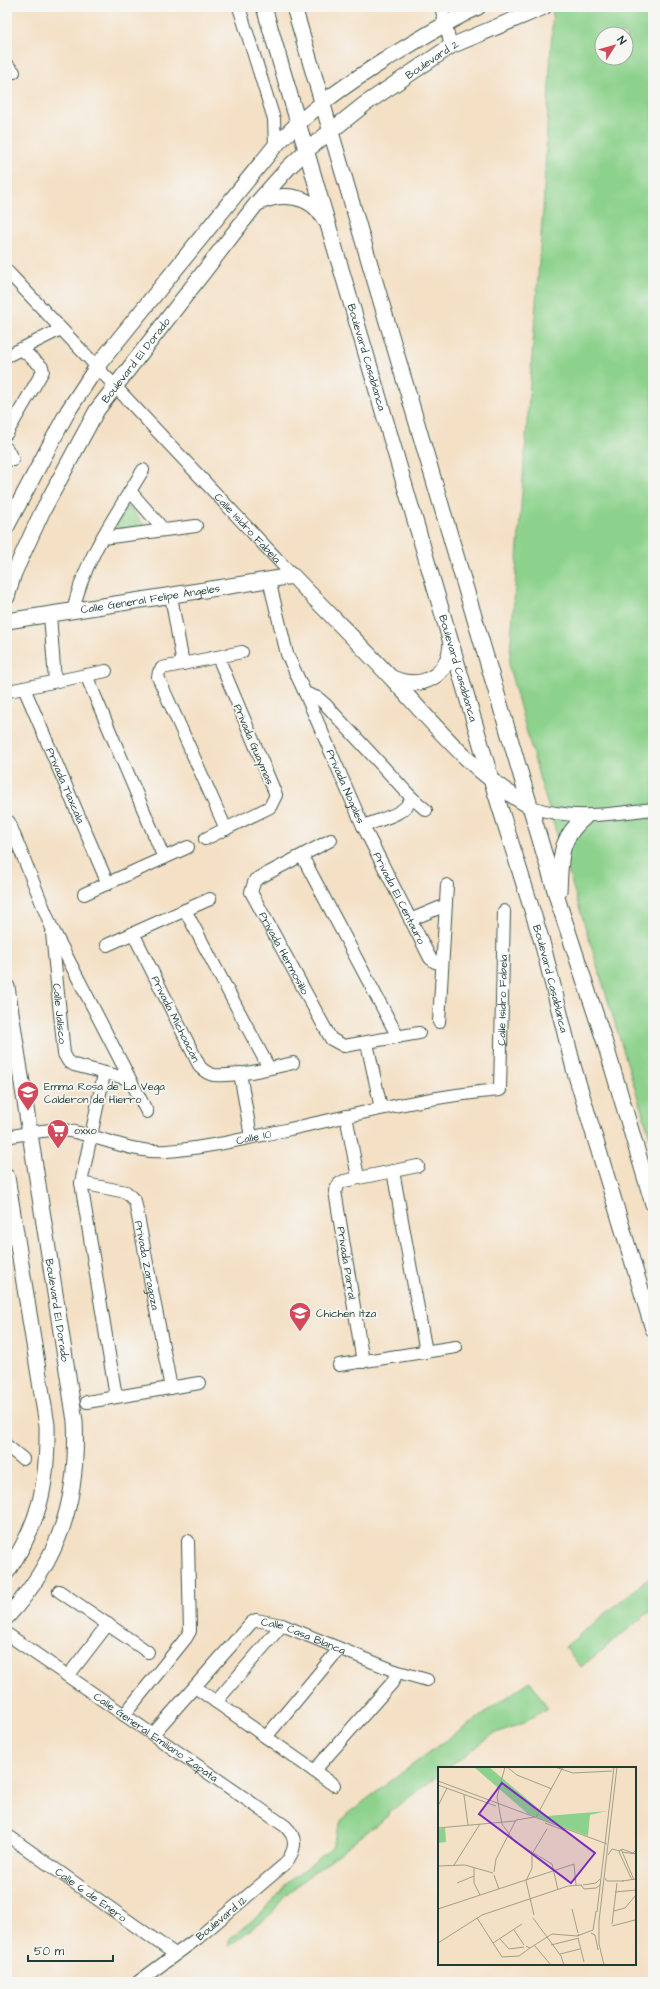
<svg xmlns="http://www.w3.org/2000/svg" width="660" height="1989" font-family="'Architects Daughter',sans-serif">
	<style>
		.green { fill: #8dd28c; stroke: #568860; fill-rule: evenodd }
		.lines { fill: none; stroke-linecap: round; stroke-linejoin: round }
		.minor-casing { stroke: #3f554a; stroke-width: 14 }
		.major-casing { stroke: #3f554a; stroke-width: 17 }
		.minor { stroke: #fff; stroke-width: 12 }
		.major { stroke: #fff; stroke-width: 15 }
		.labels { text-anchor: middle; stroke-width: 3.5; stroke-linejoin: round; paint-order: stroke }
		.street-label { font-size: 11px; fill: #1f3d34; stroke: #f6f6f2 }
		.poi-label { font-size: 11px; fill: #1f3d34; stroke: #f6f6f2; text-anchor: start }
		.inset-road { fill: none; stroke: #9f9f8b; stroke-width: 1 }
		.view { fill: #7b2cbf; fill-opacity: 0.15; stroke: #7b2cbf; stroke-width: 2 }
		.inset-edge { fill: none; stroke: #1f3d34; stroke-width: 2 }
	</style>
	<rect width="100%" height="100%" fill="#f6f6f2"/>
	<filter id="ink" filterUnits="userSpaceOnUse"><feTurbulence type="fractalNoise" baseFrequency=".025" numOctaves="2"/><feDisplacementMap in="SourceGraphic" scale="8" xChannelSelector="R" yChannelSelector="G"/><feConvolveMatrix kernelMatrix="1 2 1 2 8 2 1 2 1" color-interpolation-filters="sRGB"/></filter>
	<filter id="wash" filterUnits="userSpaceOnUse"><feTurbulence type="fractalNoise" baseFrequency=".012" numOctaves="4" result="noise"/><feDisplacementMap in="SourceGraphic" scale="16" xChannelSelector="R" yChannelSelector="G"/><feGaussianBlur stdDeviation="0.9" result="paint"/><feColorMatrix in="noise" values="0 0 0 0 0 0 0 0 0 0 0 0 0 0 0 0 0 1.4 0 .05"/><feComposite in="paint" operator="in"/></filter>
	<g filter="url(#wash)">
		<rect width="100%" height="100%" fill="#f4e0c5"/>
		<g class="green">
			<path d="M553,7H653V1147L540,780L509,667L543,209ZM602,34H626V58H602Z"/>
			<path d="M128,506L147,528L112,531Z"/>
			<path d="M650,1577L653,1582V1611L648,1613L581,1667L565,1647Z"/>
			<path d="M530,1681L548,1708L524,1722L492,1735L448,1768H439V1775L388,1813L389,1815L285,1895L272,1913L229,1946V1939L263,1912L286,1884L332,1848L341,1821L347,1814L427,1754Z"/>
		</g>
	</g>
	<g filter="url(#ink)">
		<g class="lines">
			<g class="minor-casing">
				<g id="minor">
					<path d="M239,7L274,119L275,146"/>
					<path d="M441,7L451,46"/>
					<path d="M7,65L14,72"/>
					<path id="s1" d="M7,271L293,576"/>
					<path d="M7,356L61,329"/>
					<path d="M7,433L43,371L42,367L21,349"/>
					<path d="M7,449L13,460"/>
					<path d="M130,491L164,530"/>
					<path d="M103,538L196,526"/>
					<path id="s2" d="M269,580L287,654L305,693L363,826L430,958L435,962L442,963"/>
					<path d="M171,596L183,664"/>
					<path d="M73,611C84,559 116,515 143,470"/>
					<path d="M50,615L55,681"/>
					<path d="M86,675L164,858"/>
					<path id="s3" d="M24,688L108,884"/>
					<path d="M9,691L106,671"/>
					<path d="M305,693L318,698L326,705L412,798L426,810"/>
					<path d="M531,807C572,821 611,814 653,809"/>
					<path d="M9,822L51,926L147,1112"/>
					<path d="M363,826C380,819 404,816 412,798"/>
					<path d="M226,829L158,677L159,672L162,668L242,652"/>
					<path d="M205,839L270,807L276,795L218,657"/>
					<path id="s4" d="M331,840L255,880L251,892L331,1039L344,1046L419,1033"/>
					<path d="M302,856L398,1037"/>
					<path d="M84,894L188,847"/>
					<path d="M185,910L269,1068"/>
					<path d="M410,920L446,905"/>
					<path id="s5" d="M52,933L64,1054L68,1061L74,1065L129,1079"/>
					<path id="s6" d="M133,933L200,1067C204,1071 208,1074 214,1075C236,1077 271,1068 293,1063"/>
					<path d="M107,945L210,899"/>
					<path d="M439,1022L447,885"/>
					<path d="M367,1043L381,1108"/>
					<path d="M240,1073L251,1137"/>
					<path d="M104,1074L81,1183L116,1397"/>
					<path d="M346,1116L358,1177"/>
					<path id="s7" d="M7,1137C28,1133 49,1128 70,1131C102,1137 134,1154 167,1151C207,1148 247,1138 286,1130C357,1114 428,1096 500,1090L504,911"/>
					<path d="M393,1171L426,1352"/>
					<path id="s8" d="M81,1183L126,1192L135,1201L171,1388"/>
					<path d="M363,1362L335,1191L339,1184L344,1181L418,1166"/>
					<path d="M339,1365L456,1347"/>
					<path d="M87,1402L199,1383"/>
					<path d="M7,1446L23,1459"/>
					<path d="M59,1591L148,1652"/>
					<path id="s9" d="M7,1634L285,1826C299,1839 295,1851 285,1864L198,1938L138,1982"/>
					<path d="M68,1676L108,1624"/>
					<path d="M195,1687L334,1785"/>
					<path d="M216,1702L282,1625"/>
					<path d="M124,1715L186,1638L190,1631L188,1541"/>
					<path id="s10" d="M153,1734L251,1623L256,1620L282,1625L395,1671L427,1680"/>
					<path d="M266,1737L339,1649"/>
					<path d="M314,1771L392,1683L395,1677V1671"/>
					<path id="s11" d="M7,1835L175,1954"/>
				</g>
			</g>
			<g class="major-casing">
				<g id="major">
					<path id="s12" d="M264,7L492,782L542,942L574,1069L653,1329"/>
					<path d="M294,7L559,904L604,1040L653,1204"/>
					<path d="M258,203C281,192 311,194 324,219"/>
					<path d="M7,526L68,411L98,365L275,146C309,110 344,86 385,60C416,41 446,22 478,7"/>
					<path id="s13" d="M7,597L14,573L42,512L97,410L257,203L288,168L307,150L365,104L451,46L544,7"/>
					<path id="s14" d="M7,621L293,576C327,612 362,646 395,682C437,728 476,776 531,807"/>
					<path d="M392,678C422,691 449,676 451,643"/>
					<path d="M559,891C561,858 558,840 585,817"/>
					<path id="s15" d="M7,987L75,1421C79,1499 60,1559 7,1617"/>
					<path d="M7,1177L47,1425C48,1484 40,1523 7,1572"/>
				</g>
			</g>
			<use href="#minor" class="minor"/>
			<use href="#major" class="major"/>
		</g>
	</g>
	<defs>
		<g id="school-pin" transform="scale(1.15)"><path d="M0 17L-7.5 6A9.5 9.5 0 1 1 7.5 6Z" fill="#d1495b" stroke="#f6f6f2"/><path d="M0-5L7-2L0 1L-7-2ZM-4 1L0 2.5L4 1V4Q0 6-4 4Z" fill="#fff"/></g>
		<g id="supermarket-pin" transform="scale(1.15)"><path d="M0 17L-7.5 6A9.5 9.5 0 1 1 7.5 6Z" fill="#d1495b" stroke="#f6f6f2"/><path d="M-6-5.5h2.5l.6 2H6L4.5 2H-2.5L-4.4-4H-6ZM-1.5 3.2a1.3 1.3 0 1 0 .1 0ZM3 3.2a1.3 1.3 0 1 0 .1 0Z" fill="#fff"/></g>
	</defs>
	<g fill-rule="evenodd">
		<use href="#school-pin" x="28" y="1092"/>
		<use href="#supermarket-pin" x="58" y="1130"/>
		<use href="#school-pin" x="300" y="1313"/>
	</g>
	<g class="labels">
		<g class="street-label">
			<text dy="4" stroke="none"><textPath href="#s13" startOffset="697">Boulevard 2</textPath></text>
			<text dy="4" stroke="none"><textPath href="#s12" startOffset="365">Boulevard Casablanca</textPath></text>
			<text dy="4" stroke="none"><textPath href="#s13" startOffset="271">Boulevard El Dorado</textPath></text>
			<text dy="4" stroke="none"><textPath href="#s1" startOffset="352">Calle Isidro Fabela</textPath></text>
			<text dy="4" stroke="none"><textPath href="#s14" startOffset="145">Calle General Felipe Ángeles</textPath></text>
			<text dy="4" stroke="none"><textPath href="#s12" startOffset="689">Boulevard Casablanca</textPath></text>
			<text transform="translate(254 744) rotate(67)" y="4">Privada Guaymas</text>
			<text dy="4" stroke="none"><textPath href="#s2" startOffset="221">Privada Nogales</textPath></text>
			<text dy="4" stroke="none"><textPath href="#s3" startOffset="106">Privada Tlaxcala</textPath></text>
			<text dy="4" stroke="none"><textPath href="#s2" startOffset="345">Privada El Centauro</textPath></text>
			<text dy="4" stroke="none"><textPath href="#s4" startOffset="168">Privada Hermosillo</textPath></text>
			<text dy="4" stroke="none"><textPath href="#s12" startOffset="1013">Boulevard Casablanca</textPath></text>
			<text dy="4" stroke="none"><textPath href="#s7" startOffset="592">Calle Isidro Fabela</textPath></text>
			<text dy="4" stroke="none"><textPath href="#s5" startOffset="81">Calle Jalisco</textPath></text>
			<text dy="4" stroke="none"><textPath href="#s6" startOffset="96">Privada Michoacán</textPath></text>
			<text dy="4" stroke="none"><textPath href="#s7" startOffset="251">Calle 10</textPath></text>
			<text transform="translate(347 1263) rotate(81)" y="4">Privada Parral</text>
			<text dy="4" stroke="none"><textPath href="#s8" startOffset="124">Privada Zaragoza</textPath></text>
			<text dy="4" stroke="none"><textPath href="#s15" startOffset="327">Boulevard El Dorado</textPath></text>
			<text dy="4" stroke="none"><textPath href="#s10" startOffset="204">Calle Casa Blanca</textPath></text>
			<text dy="4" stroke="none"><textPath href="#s9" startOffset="181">Calle General Emiliano Zapata</textPath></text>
			<text dy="4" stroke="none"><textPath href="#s11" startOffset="103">Calle 6 de Enero</textPath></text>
			<text transform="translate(221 1918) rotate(-40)" y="4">Boulevard 12</text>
		</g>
		<g class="poi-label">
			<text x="44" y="1090">Emma Rosa de La Vega<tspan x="44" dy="13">Calderon de Hierro</tspan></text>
			<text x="74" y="1134">oxxo</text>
			<text x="316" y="1317">Chichen Itza</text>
		</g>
	</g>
	<g transform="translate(438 1767)">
		<rect width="198" height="198" fill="#f4e0c5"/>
		<path d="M36,0H51L109,49L169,44L152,48L150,69L90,47ZM7,61L8,75L0,76V62Z" fill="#8dd28c"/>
		<path class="inset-road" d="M67,0L59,30L64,57L77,75L114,97L120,123M69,0L79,8L114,22M117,0L135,6L174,4M0,14L169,77M0,18L58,39M26,28L30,58M0,39L9,21M98,50L125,0M107,56L128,64M0,61L77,54M184,82L195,86L198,83M184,85L198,87M170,88L174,82L182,84M16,98L42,57M0,99L27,98L55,106M36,101V116L42,128M56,105L58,92L78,53L97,50M56,108L61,122M167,111L169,114H186M194,113L181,85L183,82L196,113M184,114L198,112M19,116L36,109M143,118L146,122L158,121L162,118M145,118L158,116L162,112M177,125L198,123M0,142L136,97L138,118M134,142L140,166M176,144L187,141L198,128M159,145L176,0M96,148L88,114L94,101V87L109,62M39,151L64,190L81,189L92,181M95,151L123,189L126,198M174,157L179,116M174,159L197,153M76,163L86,178M155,163L158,144M153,166L157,168L160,183M141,167L139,169L155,163M140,171L146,195M62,172L71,182L86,180M0,176L44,148L130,119L144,118M55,176L84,157M96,178L113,198M113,178L141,171M88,179L92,181L114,167L139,169M122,187L142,182M166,198L161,177V154L179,0"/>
		<path class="view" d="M64,16L157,86L133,116L41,47Z"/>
		<rect width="198" height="198" class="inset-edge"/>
	</g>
	<rect width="660" height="1989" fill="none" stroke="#f6f6f2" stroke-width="24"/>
	<g transform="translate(614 46) rotate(53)"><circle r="19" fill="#f6f6f2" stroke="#a0aca6"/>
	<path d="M0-3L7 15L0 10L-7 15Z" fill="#d1495b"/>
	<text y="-6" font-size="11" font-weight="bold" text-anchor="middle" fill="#1f3d34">N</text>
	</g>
	<path d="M28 1955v6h85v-6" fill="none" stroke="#1f3d34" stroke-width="2"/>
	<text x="34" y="1955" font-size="12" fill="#1f3d34" stroke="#f6f6f2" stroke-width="3" paint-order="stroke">50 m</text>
</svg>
